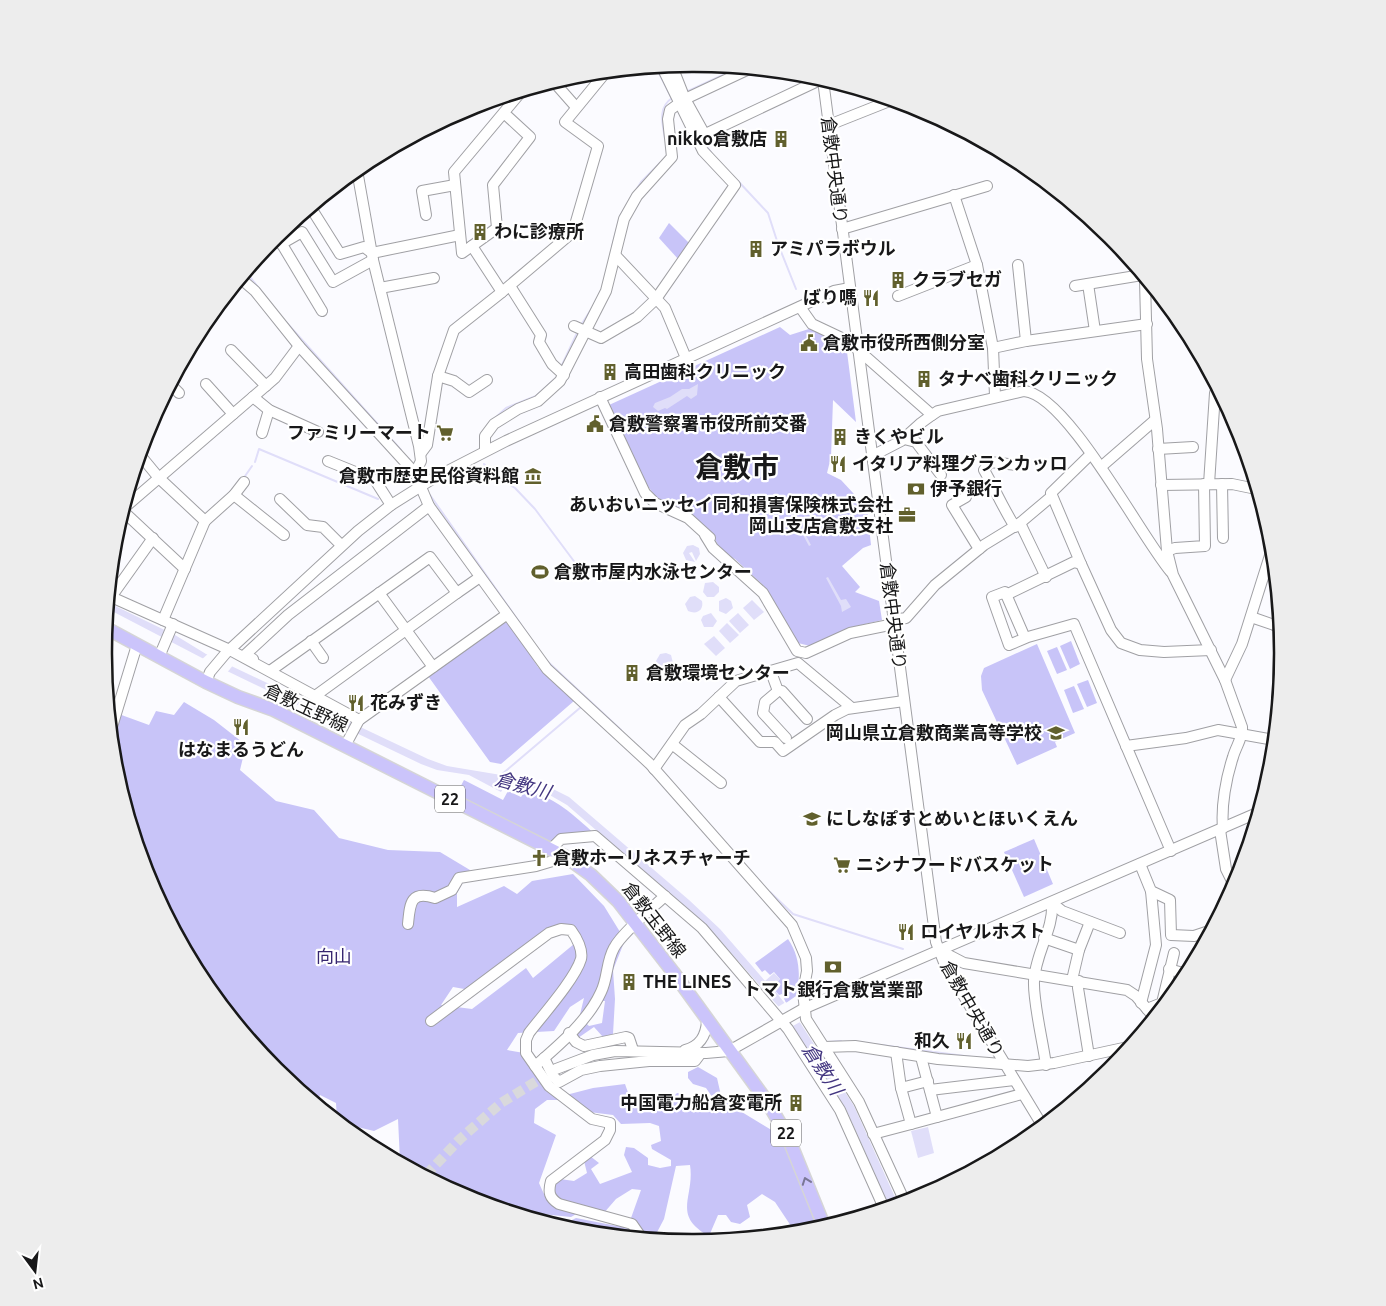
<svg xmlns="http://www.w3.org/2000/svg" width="1386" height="1306" font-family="Ubuntu,'Noto Sans JP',sans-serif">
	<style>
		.green { fill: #c8c4f8; fill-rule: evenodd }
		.water { fill: #e0def9 }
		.pier { fill: #fbfbff }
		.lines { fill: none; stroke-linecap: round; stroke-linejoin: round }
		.stream { stroke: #e0def9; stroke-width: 2 }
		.minor-tunnel { stroke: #d9d9dc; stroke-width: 10; stroke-dasharray: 10 5; stroke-linecap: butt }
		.minor-casing { stroke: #a0a0a4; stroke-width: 12 }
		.major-casing { stroke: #d5d5d6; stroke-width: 15 }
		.minor { stroke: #fff; stroke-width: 10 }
		.major { stroke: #cbc4fb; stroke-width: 12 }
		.oneway { stroke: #7a7795 }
		.labels { text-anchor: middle; stroke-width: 4.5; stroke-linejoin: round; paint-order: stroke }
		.shield { fill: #fff; stroke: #5d5d5e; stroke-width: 1 }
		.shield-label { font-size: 16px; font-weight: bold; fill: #181819 }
		.poi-label { font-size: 18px; font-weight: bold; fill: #181819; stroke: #fff; text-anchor: start }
		.street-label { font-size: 18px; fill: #181819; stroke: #fff }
		.park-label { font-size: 18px; fill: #372770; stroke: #fff }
		.water-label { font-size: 19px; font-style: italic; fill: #433680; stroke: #fff }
		.town-label { font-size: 28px; font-weight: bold; fill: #181819; stroke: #fff }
		.rim { fill: none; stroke: #181819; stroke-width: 2.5 }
	</style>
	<rect width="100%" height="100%" fill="#fbfbff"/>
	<g class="green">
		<path d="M669,223L690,244L679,260L659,238Z"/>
		<path d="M780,327L790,335L812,328L846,344L856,422L833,400L831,457L827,473L841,480L867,508L871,545L863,548L842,566L860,587L855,592L879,601L882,620L849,628L810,646L794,642L764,586L735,559L722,553L713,535L690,512L657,498L646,484L609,405Z"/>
		<path d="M502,622L509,623L538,667L574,701L501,764L490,762L428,676Z"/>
		<path d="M1071,641L1080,664L1070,669L1060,646Z"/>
		<path d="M1037,644L1075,733L1055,742L1057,747L1017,765L982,690L981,676L984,668Z"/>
		<path d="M1057,647L1067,670L1057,674L1047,651Z"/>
		<path d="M1088,680L1097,703L1087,707L1077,684Z"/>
		<path d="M1074,686L1084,709L1073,713L1064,690Z"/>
		<path d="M184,702L214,720L246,745L240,770L276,801L314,810L339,838L388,850L440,852L470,870L457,893V907L504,886L517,894L532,881L573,874L604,906L625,940L613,970L615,999L613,1034L603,1037L594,1027L578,1038L576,1031L584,998L570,1007L554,1031L518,1033L507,1050L524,1053L542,1086L566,1095L593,1088L625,1084L630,1098L648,1092L671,1099L677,1093L682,1094L684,1106L709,1108L714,1105L715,1101L706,1088L693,1084L688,1078V1072L698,1067L717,1078L722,1100L791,1142L819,1227L795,1232L775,1202L762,1194L747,1205L750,1217L740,1224L731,1222L726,1215H718L709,1236C671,1215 695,1197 690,1165L676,1166L664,1219L654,1238L635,1237L632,1229L624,1235L578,1231L574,1230L572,1220L576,1218L617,1226L631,1218L641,1190L632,1189L616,1199L603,1214L563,1203L552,1194L554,1185L560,1179L574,1181L587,1173L584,1161L590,1156L599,1163L591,1169L600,1184L632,1172L624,1155L626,1147L634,1148L648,1158V1165L660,1168L671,1166V1160L652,1149L651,1145L661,1141L659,1126L650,1123L621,1124L613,1115L589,1112L574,1100H547L535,1109L534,1123L556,1135L539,1183C548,1204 553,1211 578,1213L571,1217L532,1213L530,1216L467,1197L400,1161L398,1119L374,1131L341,1123L337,1119L336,1103L320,1095L317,1103L276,1069L203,980L148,878L115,768L111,726L116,713L149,725L156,711L174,715ZM544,933H567L573,938L574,944L533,978L526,968L472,1009L441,1005L453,987L470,990ZM597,1001H605L602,1023L589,1026L586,1023Z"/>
		<path d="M464,780L503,800L508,791L521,797L526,790C558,799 571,813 596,835L558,838L549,843L456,795Z"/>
		<path d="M1034,839L1053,884L1024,897L1004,852Z"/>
		<path d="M788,939C800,956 801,977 796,996L786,1003L782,994L779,995L772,987L780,979L774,972L770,975L765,970L762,972L755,963Z"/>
	</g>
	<g class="water">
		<path d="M698,384L697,395L691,399L687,396L667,409L665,408L658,411L653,407L655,403L670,397L682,389H689Z"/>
		<path d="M785,496L811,545L809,546L784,500L777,504L776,501Z"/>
		<path d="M693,545L699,548L700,554L696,561L692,552L689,553L695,562L686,560L683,553L687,546Z"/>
		<path d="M828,577L841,600L846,599L851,607L842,612L841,606L826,578Z"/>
		<path d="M713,582L719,587V592L714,597H707L703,592L705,583Z"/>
		<path d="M695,596L702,601C704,610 697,615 688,611L685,604L690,597Z"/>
		<path d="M726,598L731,601L733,608L726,614L719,611V601Z"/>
		<path d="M752,600L764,612L754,620L743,608Z"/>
		<path d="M109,603L175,635L206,654L428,759L447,766L537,781L569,797L689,900L720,929L765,981L774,973L780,979L772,987L801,1024L854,1106L898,1204L889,1206L846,1109L778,1006L708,927L567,805L541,790L520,785L517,789L506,784L501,792L469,775L437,770L421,764L227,671L108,609Z"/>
		<path d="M711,613L717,621L713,627H704L701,620L703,616Z"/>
		<path d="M738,613L749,625L740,633L729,621Z"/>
		<path d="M727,623L739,635L730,643L719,631Z"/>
		<path d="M714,636L725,648L716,656L704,644Z"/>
		<path d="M666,653L671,655L673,663L665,670L660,668L656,661L660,654Z"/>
		<path d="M928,1127L934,1153L918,1158L911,1131Z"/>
	</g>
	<g class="pier">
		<path d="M210,652L234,664L226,674L200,661Z"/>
		<path d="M786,1002L800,1022L791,1027L776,1008Z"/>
	</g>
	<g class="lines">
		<g class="stream">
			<path d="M656,67L672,99"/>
			<path d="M686,92L738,68"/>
			<path d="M665,139C663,125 657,108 672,98"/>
			<path d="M705,144L711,152"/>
			<path d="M738,181L768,213L778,244L796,289"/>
			<path d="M620,216L641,182L661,162"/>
			<path d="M612,247L619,220"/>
			<path d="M247,273L261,291"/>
			<path d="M286,322L401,450"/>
			<path d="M581,325L592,308"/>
			<path d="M561,367L577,333"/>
			<path d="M494,419L506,408L536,396L557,377"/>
			<path d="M255,462L259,449L378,499"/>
			<path d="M484,464L494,475L515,488L535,509L588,580"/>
			<path d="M243,479L252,466"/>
			<path d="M430,495L529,636"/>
			<path d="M546,660L621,730"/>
			<path d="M501,775L581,707"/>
			<path d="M770,892L793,914L903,949"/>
			<path d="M828,1042L841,1041"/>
			<path d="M858,1042L972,1057"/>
		</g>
		<path class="minor-tunnel" d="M426,1175L460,1139L501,1103L550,1073"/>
		<g class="minor-casing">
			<g id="minor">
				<path d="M672,66L685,99L705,135"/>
				<path d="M823,80L936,942L945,965L1042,1125"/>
				<path d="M554,82L576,107"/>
				<path d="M504,113L530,137L493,185L497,228L462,253L454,172L521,92"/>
				<path d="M829,125L892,100"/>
				<path d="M697,138L822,79"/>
				<path d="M357,170L373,260L419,446L421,461L415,473"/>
				<path d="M954,195L977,265L993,348L995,396"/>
				<path d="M311,208L340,254L364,247L372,253L460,235"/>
				<path d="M426,215L422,191L455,185"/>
				<path d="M842,229L987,186"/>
				<path d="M277,236L322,311"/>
				<path d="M281,244L302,232L333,282L373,260"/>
				<path d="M472,246L502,292"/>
				<path d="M616,256L665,308L686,358"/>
				<path d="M1018,265L1026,341"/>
				<path d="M241,279L255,291L299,346L415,473L429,506L547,669L650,764L792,925L806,958L807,971L803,992L806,1019L859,1102L905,1202"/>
				<path d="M1145,280L1147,359L1157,429L1167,551L1173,575L1225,680L1242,727C1243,738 1236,746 1233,757C1226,778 1221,806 1223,828"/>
				<path d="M1088,284L1095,331"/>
				<path d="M510,286L541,335L539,342L552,364L564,375"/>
				<path d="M1075,286L1142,275"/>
				<path d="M380,288L434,278"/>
				<path d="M898,296L977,265"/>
				<path d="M800,307L812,324L848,341L932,415L938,411L1024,391C1067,394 1141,537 1171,572"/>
				<path d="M574,326L601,338L637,317L656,299L735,185L703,151L662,67"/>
				<path d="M993,348L1026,341L1147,324"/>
				<path d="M231,350L266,386"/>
				<path d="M438,376L454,381L469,392L487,380"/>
				<path d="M206,384L233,414"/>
				<path d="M171,385L179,393"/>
				<path d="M253,397L269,410L318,432"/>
				<path d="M600,397L645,493L655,503L688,518L710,538"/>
				<path d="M262,433L269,410"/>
				<path d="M904,439L916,442L941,475"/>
				<path d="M1158,449L1193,447"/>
				<path d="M485,451V436L494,424L518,409L538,401L560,381L606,291L624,219L637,196L672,157L668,119L670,110L685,99L749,69"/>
				<path d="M421,453L427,445L438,376L454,330L502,292L573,232L598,146L565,122L606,72"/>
				<path d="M140,455L159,478L205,521L163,620"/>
				<path d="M872,456L901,441L921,423L932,415"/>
				<path d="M328,461L375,480L391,505"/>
				<path d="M1102,466L1155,420"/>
				<path d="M1209,484L1215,393"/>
				<path d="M1222,484L1223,538"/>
				<path d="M1161,485L1232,484L1256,489"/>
				<path d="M234,495L284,535"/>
				<path d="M966,497L952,505L979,549"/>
				<path d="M280,499L307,525L323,527L341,545"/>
				<path d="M124,508L275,378L299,346"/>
				<path d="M123,511L185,569"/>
				<path d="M205,521L234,495L244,482"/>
				<path d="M1020,523L1046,577"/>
				<path d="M1015,527C1003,508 995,489 984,470L990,462L1017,465"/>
				<path d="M705,535L713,548L763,593L797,651L806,653L850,633L894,624"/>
				<path d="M1167,551L1175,548L1205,546L1204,484"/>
				<path d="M1081,564L1051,493L1091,454"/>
				<path d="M379,593L433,667"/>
				<path d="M1006,595L1074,562L1081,564L1111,630L1121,643L1140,650L1164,652L1211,650"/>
				<path d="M109,596L230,650L359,720"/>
				<path d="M111,597L153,538"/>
				<path d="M1251,617L1280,627"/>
				<path d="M893,620L906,618L935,585L984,545L1020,523L1052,496"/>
				<path d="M1025,638L1005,592L992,597L1009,645L1028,637L1074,624L1171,851"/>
				<path d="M311,641L323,658"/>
				<path d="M159,657L173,624"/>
				<path d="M253,659L245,655L288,615L429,506"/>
				<path d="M270,671L430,557L457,593L480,577"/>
				<path d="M771,672L778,691L765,702L763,713L786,738"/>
				<path d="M1225,680L1242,644L1272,549"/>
				<path d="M206,682L210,672L226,653L358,531L391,505L434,478L506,441L834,291L850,288"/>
				<path d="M778,691H782L807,719"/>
				<path d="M315,696L457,593"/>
				<path d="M719,697L760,742H775L783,751L835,715L847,709L904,701"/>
				<path d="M111,730L137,645"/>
				<path d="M672,744L721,783"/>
				<path d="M345,746L359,720L506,615"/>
				<path d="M1126,746L1186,738L1218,730L1274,740"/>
				<path d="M654,769L685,725L701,714L736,681L798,663L852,708"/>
				<path d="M1220,830L1226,869L1234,885"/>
				<path d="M551,849L561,839L595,836L702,928L788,1029L840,1110L884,1208"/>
				<path d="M1140,864L1151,891L1170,900L1171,935L1194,936L1209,931"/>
				<path d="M1052,903L1062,911L1120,933"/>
				<path d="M408,924C410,904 410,890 435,898L452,890L459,878L536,866L566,857"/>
				<path d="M1044,938L1079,950"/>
				<path d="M939,950L964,963L1127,990L1136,996L1153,1016"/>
				<path d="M1169,969L1186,974"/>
				<path d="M1072,980L1079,950L1090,922"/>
				<path d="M1079,981L1078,988L1089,1056"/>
				<path d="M1141,1003L1156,945L1151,891"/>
				<path d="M1147,1009L1162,1003L1174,953"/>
				<path d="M431,1021L549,933L561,929L571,930C577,938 583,950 581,959C575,979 542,1016 529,1033L526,1040V1053L549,1086L592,1119L610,1123V1130L605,1140L551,1181C548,1192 549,1198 559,1204L632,1224L641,1237"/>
				<path d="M569,1033L576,1042L584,1046L626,1037L629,1038L633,1050"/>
				<path d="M824,1047L855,1046L938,1059L1028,1066L1054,1063L1128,1047"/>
				<path d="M685,1050C700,1046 706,1036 707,1021"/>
				<path d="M896,1052L901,1088L911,1124L1022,1094"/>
				<path d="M921,1057L937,1117"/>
				<path d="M544,1058L553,1076L559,1082L581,1070L600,1066L649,1061H695L701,1053"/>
				<path d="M1046,1065C1043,1042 1033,1002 1034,981C1035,954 1054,929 1052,903"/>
				<path d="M535,1066C558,1046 588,1021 601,992C608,978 606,962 614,948C622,933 651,909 665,896"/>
				<path d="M556,1069L593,1055L615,1051L706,1053L729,1051L803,1009L1257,813"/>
				<path d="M901,1088L928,1081"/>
				<path d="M930,1090L1014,1080"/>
				<path d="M873,1134L911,1124"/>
			</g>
		</g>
		<g class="major-casing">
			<path id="major" d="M106,628L206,682L238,697L274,710L566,857L591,875L618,901L673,972L768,1103L788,1137L824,1226"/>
		</g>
		<use href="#minor" class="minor"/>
		<use href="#major" class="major"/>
	</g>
	<defs><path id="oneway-chevron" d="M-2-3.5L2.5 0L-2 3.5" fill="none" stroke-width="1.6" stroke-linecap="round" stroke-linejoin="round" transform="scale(1.25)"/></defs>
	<use class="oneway" href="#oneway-chevron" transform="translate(806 1181) rotate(-110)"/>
	<defs>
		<g id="building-bare" transform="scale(1.35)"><path d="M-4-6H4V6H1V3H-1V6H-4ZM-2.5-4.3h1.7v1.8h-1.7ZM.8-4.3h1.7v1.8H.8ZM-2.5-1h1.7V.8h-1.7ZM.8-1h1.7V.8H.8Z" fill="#61602d" stroke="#fff" stroke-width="2.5" paint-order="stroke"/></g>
		<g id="restaurant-bare" transform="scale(1.35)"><path d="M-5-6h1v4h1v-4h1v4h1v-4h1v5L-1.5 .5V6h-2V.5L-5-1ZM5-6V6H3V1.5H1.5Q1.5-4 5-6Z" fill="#61602d" stroke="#fff" stroke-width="2.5" paint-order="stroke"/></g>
		<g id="civic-bare" transform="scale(1.35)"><path d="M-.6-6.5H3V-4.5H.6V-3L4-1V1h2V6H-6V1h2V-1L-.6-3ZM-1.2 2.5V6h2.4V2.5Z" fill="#61602d" stroke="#fff" stroke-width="2.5" paint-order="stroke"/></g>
		<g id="supermarket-bare" transform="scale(1.35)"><path d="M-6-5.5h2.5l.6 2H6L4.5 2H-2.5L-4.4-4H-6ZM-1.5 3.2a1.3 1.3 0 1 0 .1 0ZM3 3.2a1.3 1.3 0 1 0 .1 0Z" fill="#61602d" stroke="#fff" stroke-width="2.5" paint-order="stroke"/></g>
		<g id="museum-bare" transform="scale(1.35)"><path d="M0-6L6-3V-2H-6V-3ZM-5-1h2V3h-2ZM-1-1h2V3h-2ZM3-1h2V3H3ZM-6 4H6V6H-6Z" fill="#61602d" stroke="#fff" stroke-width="2.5" paint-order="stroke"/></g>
		<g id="bank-bare" transform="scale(1.35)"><path d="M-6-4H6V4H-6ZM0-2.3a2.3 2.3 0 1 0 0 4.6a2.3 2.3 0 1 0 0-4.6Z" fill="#61602d" stroke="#fff" stroke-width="2.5" paint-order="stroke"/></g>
		<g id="office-bare" transform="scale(1.35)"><path d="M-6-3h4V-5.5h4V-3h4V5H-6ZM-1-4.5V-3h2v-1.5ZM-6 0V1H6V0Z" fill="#61602d" stroke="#fff" stroke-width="2.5" paint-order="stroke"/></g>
		<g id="stadium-bare" transform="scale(1.35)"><path d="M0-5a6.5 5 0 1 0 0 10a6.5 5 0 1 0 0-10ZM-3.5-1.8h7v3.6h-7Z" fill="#61602d" stroke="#fff" stroke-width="2.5" paint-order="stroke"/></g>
		<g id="school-bare" transform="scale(1.35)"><path d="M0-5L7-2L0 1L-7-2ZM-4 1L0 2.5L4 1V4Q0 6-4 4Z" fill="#61602d" stroke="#fff" stroke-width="2.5" paint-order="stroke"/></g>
		<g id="church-bare" transform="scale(1.35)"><path d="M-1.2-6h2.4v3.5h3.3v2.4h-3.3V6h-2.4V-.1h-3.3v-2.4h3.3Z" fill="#61602d" stroke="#fff" stroke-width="2.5" paint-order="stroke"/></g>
	</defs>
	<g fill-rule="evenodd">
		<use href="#building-bare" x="781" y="139"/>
		<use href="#building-bare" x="480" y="232"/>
		<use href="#building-bare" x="756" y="249"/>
		<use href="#building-bare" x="898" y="280"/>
		<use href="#restaurant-bare" x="871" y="298"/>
		<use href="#civic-bare" x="809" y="343"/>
		<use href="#building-bare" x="610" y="372"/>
		<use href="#building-bare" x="924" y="379"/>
		<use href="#civic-bare" x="595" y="424"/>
		<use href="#supermarket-bare" x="445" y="433"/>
		<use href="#building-bare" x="840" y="437"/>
		<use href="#restaurant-bare" x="838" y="464"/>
		<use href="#museum-bare" x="533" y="476"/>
		<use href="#bank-bare" x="916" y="489"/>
		<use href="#office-bare" x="907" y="515"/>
		<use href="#stadium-bare" x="540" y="572"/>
		<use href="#building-bare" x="632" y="673"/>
		<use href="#restaurant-bare" x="356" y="703"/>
		<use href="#restaurant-bare" x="241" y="727"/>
		<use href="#school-bare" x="1056" y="733"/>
		<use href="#school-bare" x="812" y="819"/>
		<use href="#church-bare" x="539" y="858"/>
		<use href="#supermarket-bare" x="842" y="865"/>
		<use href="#restaurant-bare" x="906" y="932"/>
		<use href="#bank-bare" x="833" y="967"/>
		<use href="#building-bare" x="629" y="982"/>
		<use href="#restaurant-bare" x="964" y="1041"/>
		<use href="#building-bare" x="796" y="1103"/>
	</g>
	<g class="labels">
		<g class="shield">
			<rect x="435" y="785.5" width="30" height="27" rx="4"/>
			<rect x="771" y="1119.5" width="30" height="27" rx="4"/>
		</g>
		<g class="shield-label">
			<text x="450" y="805">22</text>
			<text x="786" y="1139">22</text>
		</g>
		<g class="poi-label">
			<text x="767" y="145" text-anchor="end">nikko倉敷店</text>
			<text x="494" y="238">わに診療所</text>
			<text x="770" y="255">アミパラボウル</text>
			<text x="912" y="286">クラブセガ</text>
			<text x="857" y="304" text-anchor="end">ばり嗎</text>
			<text x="823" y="349">倉敷市役所西側分室</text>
			<text x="624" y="378">高田歯科クリニック</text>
			<text x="938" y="385">タナベ歯科クリニック</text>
			<text x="609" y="430">倉敷警察署市役所前交番</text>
			<text x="431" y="439" text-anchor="end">ファミリーマート</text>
			<text x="854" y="443">きくやビル</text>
			<text x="852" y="470">イタリア料理グランカッロ</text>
			<text x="519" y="482" text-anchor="end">倉敷市歴史民俗資料館</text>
			<text x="930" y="495">伊予銀行</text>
			<text x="893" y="511" text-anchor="end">あいおいニッセイ同和損害保険株式会社<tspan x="893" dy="21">岡山支店倉敷支社</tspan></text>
			<text x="554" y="578">倉敷市屋内水泳センター</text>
			<text x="646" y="679">倉敷環境センター</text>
			<text x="370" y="709">花みずき</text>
			<text x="1042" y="739" text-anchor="end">岡山県立倉敷商業高等学校</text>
			<text x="241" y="756" text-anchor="middle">はなまるうどん</text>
			<text x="826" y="825">にしなぽすとめいとほいくえん</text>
			<text x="553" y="864">倉敷ホーリネスチャーチ</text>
			<text x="856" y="871">ニシナフードバスケット</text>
			<text x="920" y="938">ロイヤルホスト</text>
			<text x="643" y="988">THE LINES</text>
			<text x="833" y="996" text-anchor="middle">トマト銀行倉敷営業部</text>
			<text x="950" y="1047" text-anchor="end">和久</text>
			<text x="782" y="1109" text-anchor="end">中国電力船倉変電所</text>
		</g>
		<g class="street-label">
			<text transform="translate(834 170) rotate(83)" y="6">倉敷中央通り</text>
			<text transform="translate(893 616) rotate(83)" y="6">倉敷中央通り</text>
			<text transform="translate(306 708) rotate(25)" y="6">倉敷玉野線</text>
			<text transform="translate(654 920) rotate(52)" y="6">倉敷玉野線</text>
			<text transform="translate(972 1009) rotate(60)" y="6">倉敷中央通り</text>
		</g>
		<g class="park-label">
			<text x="334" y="963">向山</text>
		</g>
		<g class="water-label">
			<text transform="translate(523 785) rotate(15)" y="7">倉敷川</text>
			<text transform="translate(823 1069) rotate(57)" y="7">倉敷川</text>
		</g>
		<g class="town-label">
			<text x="737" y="477">倉敷市</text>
		</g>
	</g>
	<path d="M0 0H1386V1306H0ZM692 72H694A580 580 0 0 1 1274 652V654A580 580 0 0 1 694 1234H692A580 580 0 0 1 112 654V652A580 580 0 0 1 692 72Z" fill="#ededed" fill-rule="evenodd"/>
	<path class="rim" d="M692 72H694A580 580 0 0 1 1274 652V654A580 580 0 0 1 694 1234H692A580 580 0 0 1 112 654V652A580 580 0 0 1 692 72Z"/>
	<g transform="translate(35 1271) rotate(165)" stroke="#ffffff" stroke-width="4" paint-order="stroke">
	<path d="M0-4L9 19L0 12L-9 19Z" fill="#181819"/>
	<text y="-8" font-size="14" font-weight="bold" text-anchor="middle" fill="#181819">N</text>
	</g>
</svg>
